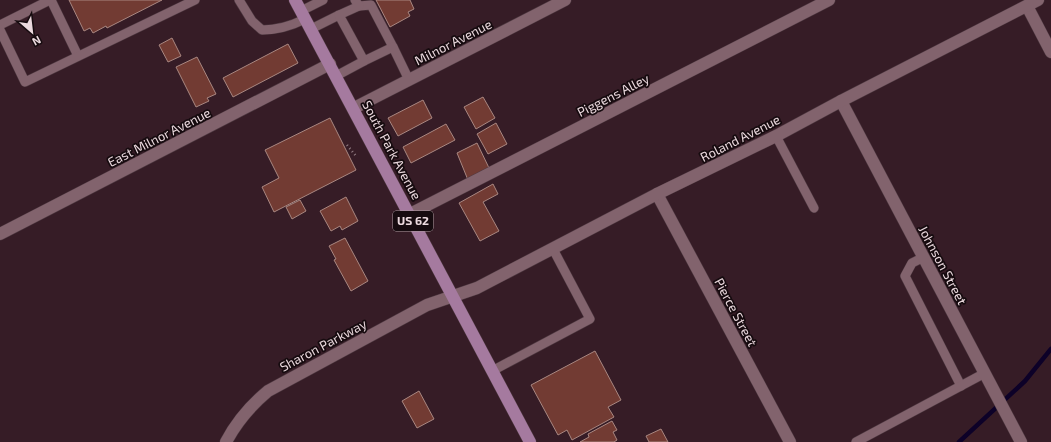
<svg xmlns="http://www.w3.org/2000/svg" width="1051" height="442" font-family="'Exo 2',sans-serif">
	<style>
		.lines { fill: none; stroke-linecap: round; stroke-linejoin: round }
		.stream { stroke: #0d0128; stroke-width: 4.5 }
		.building { fill: #723b33; stroke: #a98781 }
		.lane-casing { stroke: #4e3941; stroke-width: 10 }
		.street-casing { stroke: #4e3941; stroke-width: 13 }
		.primary-casing { stroke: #4e3941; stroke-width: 13 }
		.path { stroke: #968087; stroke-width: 2.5; stroke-dasharray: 1 3; stroke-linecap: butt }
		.lane { stroke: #82636d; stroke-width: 9 }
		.street { stroke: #82636d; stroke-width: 12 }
		.primary { stroke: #a57a9f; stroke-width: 12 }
		.labels { text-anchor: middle; stroke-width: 3.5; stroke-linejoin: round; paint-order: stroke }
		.shield { fill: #160b0f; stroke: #ab9ba0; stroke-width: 1 }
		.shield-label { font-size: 12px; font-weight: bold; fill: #ebd9de }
		.street-label { font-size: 13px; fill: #ebd9de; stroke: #160b0f }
	</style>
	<rect width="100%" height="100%" fill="#361c26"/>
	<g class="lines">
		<path class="stream" d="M959,442L1025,381L1051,349"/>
	</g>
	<g class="building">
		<path d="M69,0H162L107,28L106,26L93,33L90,28L84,31Z"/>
		<path d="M376,0H410L414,9L408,12L410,16L390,27Z"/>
		<path d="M172,38L181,56L168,62L159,45Z"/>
		<path d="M288,44L298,63L233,97L223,78Z"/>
		<path d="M197,57L216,94L207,98L209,101L196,107L176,67Z"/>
		<path d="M483,97L495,118L476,129L464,107Z"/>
		<path d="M423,100L432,118L398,136L388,118Z"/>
		<path d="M330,118L356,170L274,212L262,187L279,178L265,150Z"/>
		<path d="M496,123L507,144L488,154L477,134Z"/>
		<path d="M446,124L455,140L411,163L403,147Z"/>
		<path d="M477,143L490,170L468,180L457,153Z"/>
		<path d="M493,184L498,194L483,202L499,231L480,241L459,203Z"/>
		<path d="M346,197L358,221L342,230L340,226L331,231L320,211Z"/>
		<path d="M300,200L306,211L292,219L286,207Z"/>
		<path d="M345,238L368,281L351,291L334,260L336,259L329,246Z"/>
		<path d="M595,351L621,400L608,407L614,417L572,440L567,430L558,435L531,385Z"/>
		<path d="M419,391L434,419L417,428L402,401Z"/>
		<path d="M612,421L617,430L613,432L617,440L614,442H580L589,437L588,434Z"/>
		<path d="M661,429L668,442H649L646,436Z"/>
	</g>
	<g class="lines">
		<g class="lane-casing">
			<g id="lane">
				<path d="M51,0L78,56"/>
				<path d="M239,0L252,21L262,30C278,30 291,26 305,19"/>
				<path d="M359,6L371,5L393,47L364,61"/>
				<path d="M301,11L323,0"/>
				<path d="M0,25L50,0"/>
				<path d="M311,29L339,15"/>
				<path d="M0,30L25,82L195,0"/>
				<path d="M393,47L409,80"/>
				<path d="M336,76L364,61L339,15L359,6L355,0"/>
				<path d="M776,136L814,208"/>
				<path d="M924,257L912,263L905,276L961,386"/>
				<path d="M492,371L590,319L553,249"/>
				<path d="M856,442L985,373"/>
			</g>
		</g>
		<g class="street-casing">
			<g id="street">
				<path d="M1027,6L1051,52"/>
				<path d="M841,101L1021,442"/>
				<path d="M354,108L565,0"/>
				<path d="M657,194L790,442"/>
				<path d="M410,214L829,0"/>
				<path d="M0,234L330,64"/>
				<path d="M226,442C237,421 250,406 268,391L427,305L477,288L657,194L776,136L841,101L1038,0"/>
			</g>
		</g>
		<g class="primary-casing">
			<path id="primary" d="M295,0L530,442"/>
		</g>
		<path class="path" d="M347,145L356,156"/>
		<use href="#lane" class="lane"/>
		<use href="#street" class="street"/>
		<use href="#primary" class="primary"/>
	</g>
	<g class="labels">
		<rect class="shield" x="393" y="211" width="40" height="20" rx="3"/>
		<g class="shield-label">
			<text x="413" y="225">US 62</text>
		</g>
		<g class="street-label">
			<text transform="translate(453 42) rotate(-27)" y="5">Milnor Avenue</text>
			<text transform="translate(613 95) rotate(-27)" y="5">Piggens Alley</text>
			<text transform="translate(159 137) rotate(-27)" y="5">East Milnor Avenue</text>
			<text transform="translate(740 138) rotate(-27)" y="5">Roland Avenue</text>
			<text transform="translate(392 150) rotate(62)" y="5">South Park Avenue</text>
			<text transform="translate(943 265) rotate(62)" y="5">Johnson Street</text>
			<text transform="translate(736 312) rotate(62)" y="5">Pierce Street</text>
			<text transform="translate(323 345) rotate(-28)" y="5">Sharon Parkway</text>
		</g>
	</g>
	<g transform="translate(32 32) rotate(152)" stroke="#160b0f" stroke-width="3" paint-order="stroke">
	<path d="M0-3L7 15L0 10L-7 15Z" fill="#ebd9de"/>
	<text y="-6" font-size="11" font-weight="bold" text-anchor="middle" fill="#ebd9de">N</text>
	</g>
</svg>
